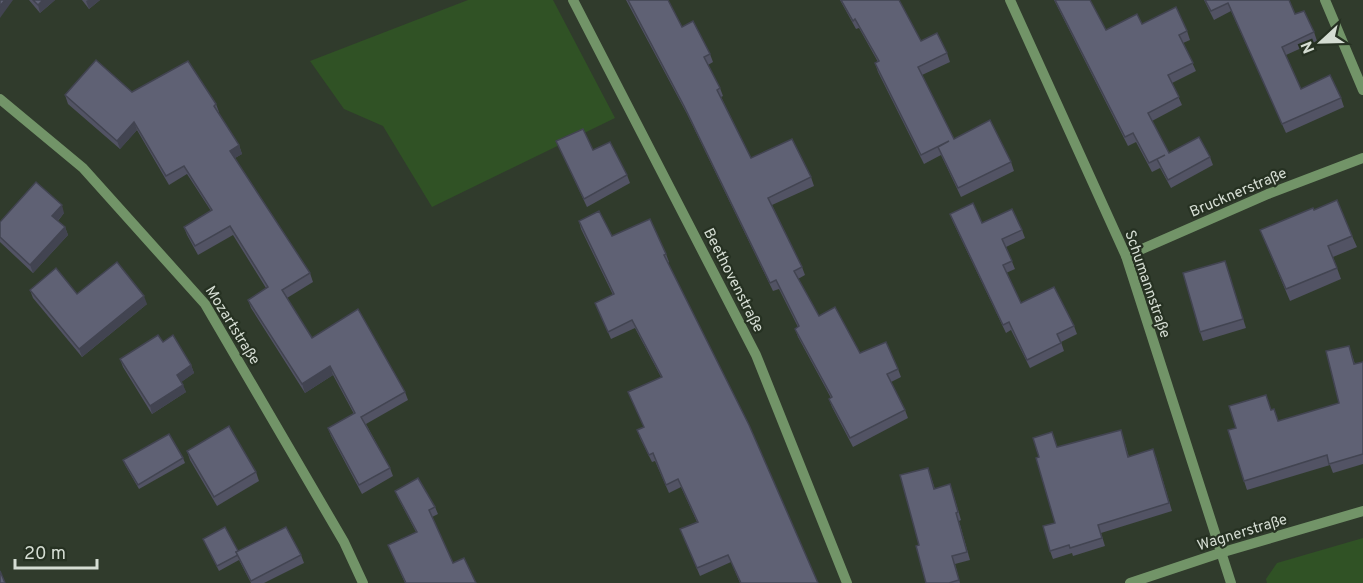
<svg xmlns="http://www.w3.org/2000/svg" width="1363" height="583" font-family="Overpass,sans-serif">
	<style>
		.green { fill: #305225 }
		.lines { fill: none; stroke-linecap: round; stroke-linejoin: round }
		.minor { stroke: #729468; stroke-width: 10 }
		.wall { fill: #525364 }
		.shaded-wall { fill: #424451 }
		.building { fill: #5f6174; stroke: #424451; stroke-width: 1.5 }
		.labels { text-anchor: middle; stroke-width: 4.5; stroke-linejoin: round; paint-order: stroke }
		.street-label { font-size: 15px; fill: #d5ddd3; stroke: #263122 }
	</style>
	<rect width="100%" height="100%" fill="#303b2c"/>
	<g class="green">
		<path d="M468,0H553L615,118L432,207L383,126L344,109L310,61Z"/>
		<path d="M1363,538V583H1267L1266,579L1277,563Z"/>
	</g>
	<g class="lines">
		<g class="minor">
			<path d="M573,0L756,355L847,583"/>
			<path d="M1010,0L1126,256L1231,583"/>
			<path d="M1325,0L1363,90"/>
			<path d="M0,99L83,168L205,304L344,542L363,583"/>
			<path d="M1126,256L1268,194L1363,158"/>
			<path d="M1130,583L1220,553L1363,511"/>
		</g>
	</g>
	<g class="wall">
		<path d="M29,0H55L40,13Z"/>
		<path d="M82,0H100L89,9Z"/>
		<path d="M626,0H668L682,27L710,54L713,62L708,65L720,88L723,96L721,97L751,158L811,177L814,186L772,205L802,267L805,275L798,279L819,316L860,353L898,369L901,377L891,382L905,410L908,418L853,447L832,407L829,399L831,398L798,337L795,329L798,327L779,289L773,291L687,114Z"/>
		<path d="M840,0H899L921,41L947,53L950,62L922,75L954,139L1011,162L1014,171L961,197L941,155L924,164L878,72L875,63L878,62L859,28L856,29Z"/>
		<path d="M1054,0H1090L1106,30L1142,24L1187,31L1190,40L1183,43L1196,71L1172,83L1182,105L1152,121L1169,153L1210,157L1213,165L1171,188L1160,168L1152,172L1136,142L1128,146Z"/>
		<path d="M1204,0H1289L1295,14L1314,32L1317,41L1286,55L1301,89L1341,98L1344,107L1286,133L1231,11L1214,20Z"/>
		<path d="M132,92L216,104L219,112L218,113L239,145L242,154L235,158L310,273L313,282L287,298L312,338L405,392L408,400L366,424L390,468L393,476L362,494L331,436L328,428L354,414L333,375L305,393L251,308L248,300L266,288L233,235L198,255L187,235L184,227L211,211L187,174L169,185L137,130L120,149L68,104L65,95Z"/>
		<path d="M556,141L593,150L627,175L630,183L587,207Z"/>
		<path d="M1314,210L1352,236L1357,247L1333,257L1341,279L1290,301L1260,230Z"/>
		<path d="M64,213L58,221L65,227L68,235L33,273L0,242V222Z"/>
		<path d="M950,214L982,223L1022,230L1025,238L1006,247L1015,269L1006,273L1021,303L1074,326L1077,334L1061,342L1064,351L1030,368L1011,330L1006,333L953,222Z"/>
		<path d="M579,221L612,236L666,254L669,262L668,263L818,583H740L731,562L700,576L680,529L697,522L681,487L669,493L655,461L652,462L640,438L637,430L644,427L628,392L661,377L635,328L611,339L595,303L613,295L581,229Z"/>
		<path d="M1225,261L1246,328L1203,341L1200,332Z"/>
		<path d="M30,290L77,294L147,304L82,357L33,298Z"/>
		<path d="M163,342L191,365L194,373L181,382L186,392L152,414L123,367L120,359Z"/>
		<path d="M1349,346L1355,364L1363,362V464L1333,473L1330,465L1247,490L1244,481L1236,428L1271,410L1279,421L1339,403Z"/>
		<path d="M1121,430L1129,457H1156L1172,511L1101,533L1105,546L1073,556L1072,553L1053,559L1050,551L1055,523L1039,457L1058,447Z"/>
		<path d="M187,451L256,472L259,481L217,506L190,460Z"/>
		<path d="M183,458L185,463L139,489L125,465L123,460Z"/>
		<path d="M928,468L935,489L953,493L961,520L959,521L970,560L955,564L960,583H926L919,545Z"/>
		<path d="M395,491L435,507L438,514L432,517L453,563L476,583H405L388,545L416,532L398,498Z"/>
		<path d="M203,539L238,551L301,555L304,563L264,583H251L239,560L219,571Z"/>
	</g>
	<g class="shaded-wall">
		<path d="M5,0H13L0,18V6Z"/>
		<path d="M43,0H55L40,13L38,5Z"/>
		<path d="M88,0H100L89,9L86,1Z"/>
		<path d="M134,122L137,130L120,149L117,141Z"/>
		<path d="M239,145L242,154L233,159L230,151Z"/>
		<path d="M62,205L64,213L55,224L52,216Z"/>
		<path d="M65,227L68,235L33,273L30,265Z"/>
		<path d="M144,296L147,304L82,357L79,349Z"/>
		<path d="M191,365L194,373L180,383L177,375Z"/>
		<path d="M330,366L333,375L305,393L302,384Z"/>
		<path d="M183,385L186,392L152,414L150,406Z"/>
	</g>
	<g class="building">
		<path d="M0,0H5L0,6Z"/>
		<path d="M33,0H43L38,5Z"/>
		<path d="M628,0H668L682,27L693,21L710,54L704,57L720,88L717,90L751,158L792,139L811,177L768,198L802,267L794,271L819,316L835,307L860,353L886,342L898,369L887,374L905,410L850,438L829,399L832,397L795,329L799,326L776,280L770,283L684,106Z"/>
		<path d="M841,0H899L921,41L937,33L947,53L918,67L954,139L990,120L1011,162L958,188L938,147L949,141L921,155L875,63L879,61L855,19L853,21Z"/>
		<path d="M1055,0H1090L1106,30L1137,14L1142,24L1176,7L1187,31L1179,35L1193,63L1168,75L1179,97L1148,113L1169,153L1199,137L1210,157L1168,180L1157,159L1165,155L1149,163L1133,133L1125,137Z"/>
		<path d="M1205,0H1289L1295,14L1304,11L1314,32L1282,47L1301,89L1330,75L1341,98L1282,124L1228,3L1211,11Z"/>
		<path d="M96,60L132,92L188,61L216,104L214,106L239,145L230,151L310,273L282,290L312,338L358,309L405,392L361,417L390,468L359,485L328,428L355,413L330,366L302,384L248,300L268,287L230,226L195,246L184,227L212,210L184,166L166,176L134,122L117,141L65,95Z"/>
		<path d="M583,129L593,150L610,142L627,175L584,199L556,141Z"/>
		<path d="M36,182L62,205L52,216L65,227L30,265L0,237V222Z"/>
		<path d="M1337,200L1352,236L1328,246L1337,268L1286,289L1260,230L1313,208L1314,210Z"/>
		<path d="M973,203L982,223L1012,209L1022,230L1002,239L1012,261L1003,265L1021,303L1054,287L1074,326L1057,334L1061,343L1027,360L1009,322L1003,325L950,214Z"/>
		<path d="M599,211L612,236L650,219L666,254L664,255L749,425L818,583H741L728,555L697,568L680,529L698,522L678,479L666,485L653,453L649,455L637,430L644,427L628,392L662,377L632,320L608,332L595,303L614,294L579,221Z"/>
		<path d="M1225,261L1243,319L1200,332L1183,273Z"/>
		<path d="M117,262L144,296L79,349L30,290L56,268L77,294Z"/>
		<path d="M158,335L163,342L173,335L191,365L177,375L183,385L150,406L120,359Z"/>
		<path d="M1349,346L1354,364L1363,362V454L1329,464L1327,455L1244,481L1228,430L1236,428L1229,406L1266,395L1271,410L1274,409L1278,421L1339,403L1326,351Z"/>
		<path d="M229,426L256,472L214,497L187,451Z"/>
		<path d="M1121,430L1128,457L1153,449L1169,503L1098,525L1102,538L1070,548L1069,545L1050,551L1043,526L1055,523L1036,458L1039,457L1033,438L1052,432L1057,447Z"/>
		<path d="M169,434L183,458L138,485L123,460Z"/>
		<path d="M928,468L934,489L950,484L958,512L956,513L967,552L952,556L959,580L949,583H926L916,546L919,545L900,475Z"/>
		<path d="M418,478L435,507L429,510L453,563L464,558L476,583H406L388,545L417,532L395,491Z"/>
		<path d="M225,527L238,551L236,552L238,555L217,566L203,539Z"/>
		<path d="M286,527L301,555L251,581L236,552Z"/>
		<path d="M0,571L5,583H0Z"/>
	</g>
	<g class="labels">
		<g class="street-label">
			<text transform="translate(1238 192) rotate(-23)" y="5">Brucknerstraße</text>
			<text transform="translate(734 280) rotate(63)" y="5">Beethovenstraße</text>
			<text transform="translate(1148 284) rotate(71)" y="5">Schumannstraße</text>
			<text transform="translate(233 325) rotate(58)" y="5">Mozartstraße</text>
			<text transform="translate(1242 532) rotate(-17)" y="5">Wagnerstraße</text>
		</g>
	</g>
	<g transform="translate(1321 42) rotate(248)" stroke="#263122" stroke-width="4.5" paint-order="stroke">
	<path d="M0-4.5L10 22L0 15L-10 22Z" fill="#d5ddd3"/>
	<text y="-9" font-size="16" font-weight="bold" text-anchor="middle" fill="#d5ddd3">N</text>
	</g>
	<path d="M15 559v9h82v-9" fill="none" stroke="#d5ddd3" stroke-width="3"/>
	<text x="24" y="559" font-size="18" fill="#d5ddd3" stroke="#263122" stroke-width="4.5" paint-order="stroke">20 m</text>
</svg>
